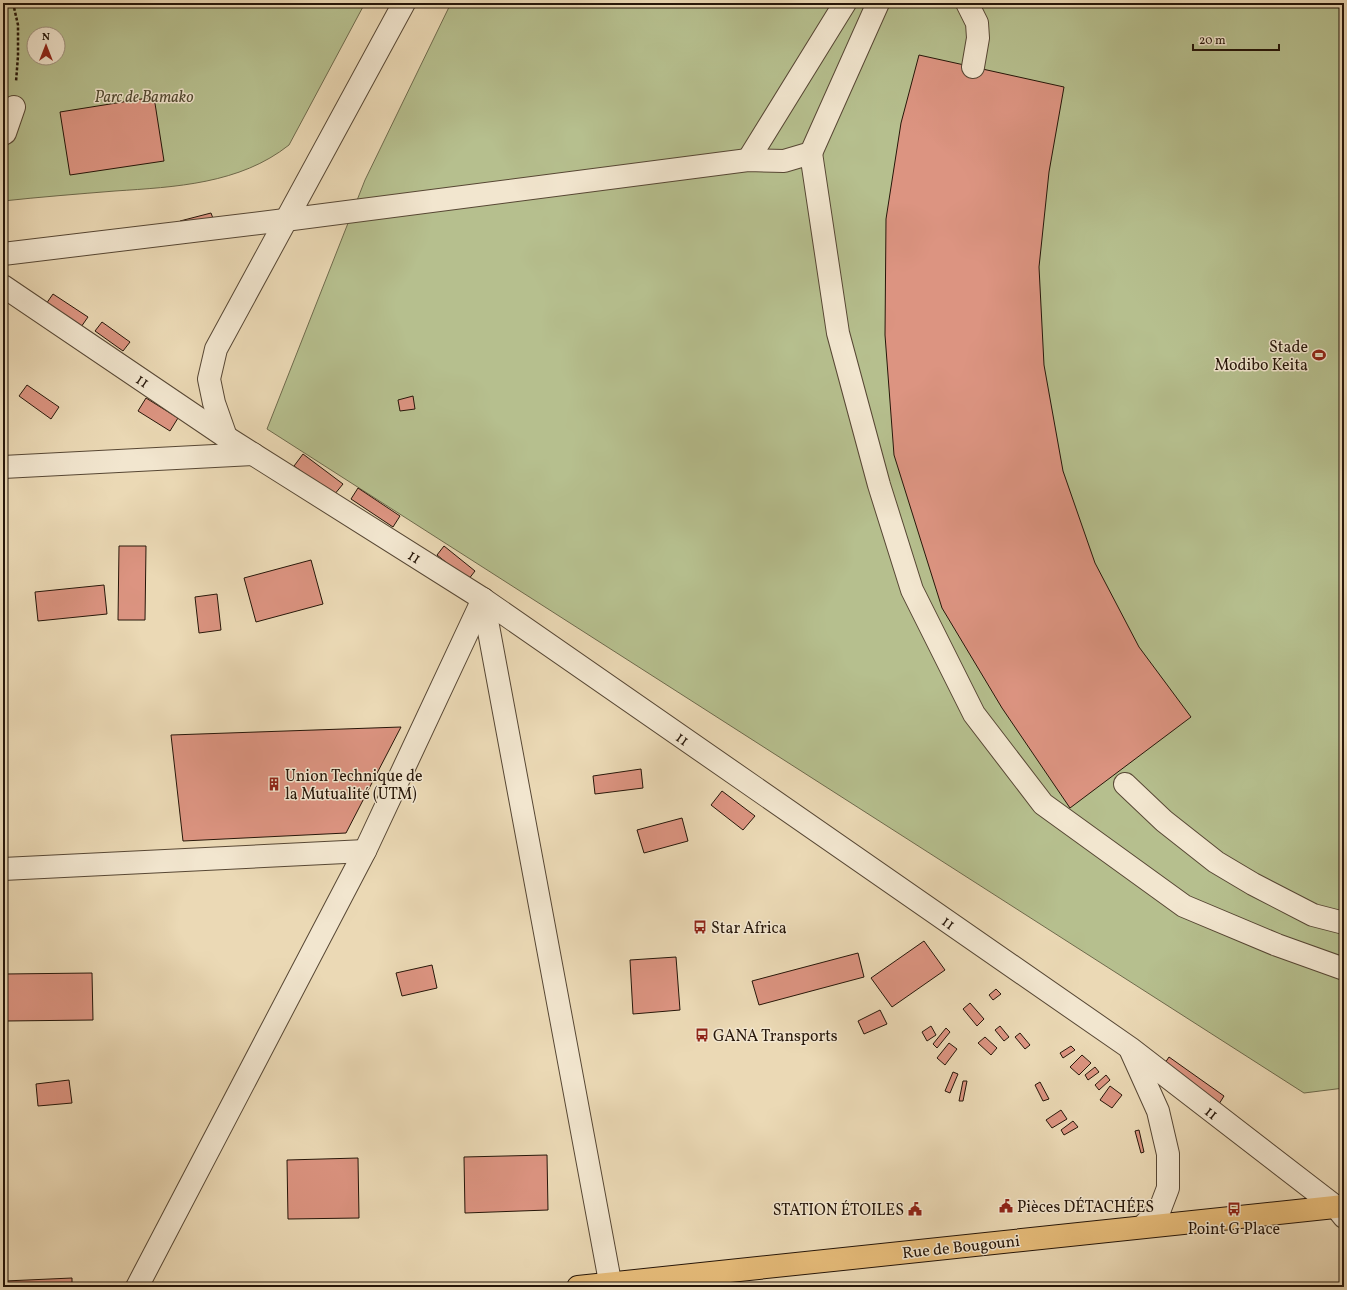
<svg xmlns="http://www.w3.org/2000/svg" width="1347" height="1290" font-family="Vollkorn,serif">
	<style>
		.green { fill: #b6bf8e; stroke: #6e6a4c; fill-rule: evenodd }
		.building { fill: #dc9481; stroke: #261609 }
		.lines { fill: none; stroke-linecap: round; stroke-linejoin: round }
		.minor-casing { stroke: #574734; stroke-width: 24 }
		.major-casing { stroke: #261609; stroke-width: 24 }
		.path { stroke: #261609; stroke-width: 2.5; stroke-dasharray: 3 2; stroke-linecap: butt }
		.minor { stroke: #f2e6cf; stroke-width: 22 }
		.major { stroke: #e6bc7a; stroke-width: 22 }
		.labels { text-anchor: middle; stroke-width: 3; stroke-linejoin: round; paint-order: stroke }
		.park-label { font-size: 16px; font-style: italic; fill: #514931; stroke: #f2e6cf }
		.poi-label { font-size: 16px; fill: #261609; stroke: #f2e6cf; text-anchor: start }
		.street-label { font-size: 16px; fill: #261609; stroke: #f2e6cf }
	</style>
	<rect width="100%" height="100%" fill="#ebd9b5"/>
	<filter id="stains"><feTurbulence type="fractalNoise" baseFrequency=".005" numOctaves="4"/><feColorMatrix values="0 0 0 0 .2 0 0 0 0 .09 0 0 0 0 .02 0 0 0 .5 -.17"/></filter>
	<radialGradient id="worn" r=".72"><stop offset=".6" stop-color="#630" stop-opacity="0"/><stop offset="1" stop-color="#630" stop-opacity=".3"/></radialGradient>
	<g class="green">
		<path d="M3,3H365L289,145C240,184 175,187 115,191C78,194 40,197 3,201ZM34,34H58V58H34Z"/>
		<path d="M451,3H1344V1088L1304,1093L267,429L365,180Z"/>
	</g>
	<g class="building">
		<path d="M919,55L1064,87L1049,172L1039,267L1044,365L1063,471L1095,563L1139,647L1191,717L1070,808L1002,708L942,608L894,455L885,335L886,219L901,123Z"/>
		<path d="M154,97L164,161L70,175L60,112Z"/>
		<path d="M211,213L214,221L182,229L180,221Z"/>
		<path d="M53,294L88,317L81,327L46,304Z"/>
		<path d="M102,322L130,342L123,351L95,331Z"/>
		<path d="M27,385L59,407L51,419L19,396Z"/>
		<path d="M413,396L415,409L400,411L398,400Z"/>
		<path d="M146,398L178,418L170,431L138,411Z"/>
		<path d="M303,454L343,484L334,495L294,466Z"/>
		<path d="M358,488L400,516L393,527L351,499Z"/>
		<path d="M119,546H146L145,620H118Z"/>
		<path d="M444,546L475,571L468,580L437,555Z"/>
		<path d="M311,560L323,604L256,622L244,578Z"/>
		<path d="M104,585L107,614L38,621L35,592Z"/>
		<path d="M217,594L221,630L199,633L195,597Z"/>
		<path d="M401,727L346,833L183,841L171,735Z"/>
		<path d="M641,769L643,788L595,794L593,776Z"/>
		<path d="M722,791L755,816L743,830L711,805Z"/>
		<path d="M682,818L688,841L644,853L637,830Z"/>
		<path d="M924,941L945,970L892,1007L871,978Z"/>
		<path d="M858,953L864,977L759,1005L752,981Z"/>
		<path d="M676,957L680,1010L633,1014L630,960Z"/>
		<path d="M432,965L437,988L402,996L396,973Z"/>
		<path d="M92,973L93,1020L6,1021L5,974Z"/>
		<path d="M996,989L1001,994L993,1000L989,995Z"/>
		<path d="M970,1003L984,1019L977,1026L963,1009Z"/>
		<path d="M880,1010L887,1024L864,1034L858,1021Z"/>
		<path d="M931,1026L936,1035L927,1041L922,1032Z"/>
		<path d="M1000,1026L1009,1037L1004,1041L995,1030Z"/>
		<path d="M946,1028L950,1032L937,1048L933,1044Z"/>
		<path d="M1020,1033L1030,1045L1025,1049L1015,1037Z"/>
		<path d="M985,1037L997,1048L991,1055L978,1043Z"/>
		<path d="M949,1043L957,1049L945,1065L937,1058Z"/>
		<path d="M1071,1046L1075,1050L1063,1058L1060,1053Z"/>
		<path d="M1082,1055L1091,1063L1079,1075L1070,1067Z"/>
		<path d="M1169,1057L1224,1096L1219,1104L1163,1066Z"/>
		<path d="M1095,1067L1099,1072L1088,1080L1085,1075Z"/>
		<path d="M953,1072L958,1074L950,1093L945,1091Z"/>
		<path d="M1106,1075L1110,1080L1099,1090L1095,1085Z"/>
		<path d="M69,1080L72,1103L38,1106L36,1084Z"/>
		<path d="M963,1081H967L963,1101H959Z"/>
		<path d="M1040,1082L1049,1099L1043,1101L1035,1085Z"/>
		<path d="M1110,1086L1122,1095L1112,1108L1100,1100Z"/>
		<path d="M1061,1110L1067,1119L1052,1128L1046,1120Z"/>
		<path d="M1073,1121L1078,1127L1064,1135L1061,1130Z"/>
		<path d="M1139,1130L1144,1152L1141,1153L1135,1131Z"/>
		<path d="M547,1155L548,1210L465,1213L464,1157Z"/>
		<path d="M358,1158L359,1218L288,1219L287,1160Z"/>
		<path d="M72,1278V1287H6L5,1281Z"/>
	</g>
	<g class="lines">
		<g class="minor-casing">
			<g id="minor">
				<path d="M967,3L977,23L978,38L973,67"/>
				<path d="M3,134L5,133L14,107"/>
				<path d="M811,153L838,333L879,485L912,590L974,714L1043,804L1184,906L1277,945L1344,969"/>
				<path d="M748,160L845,3"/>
				<path d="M3,254L285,220L748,160L784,161L811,153L878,3"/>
				<path d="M3,286L226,437L483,599L1130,1048L1336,1207L1344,1217"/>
				<path d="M226,437L214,403L209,379L216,349L404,3"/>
				<path d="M3,467L253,454"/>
				<path d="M483,599L611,1287"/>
				<path d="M1125,784L1164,821L1216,862L1253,884L1313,915L1344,923"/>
				<path d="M3,869L365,851"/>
				<path d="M1131,1051L1158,1111L1168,1154V1188L1160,1209L1142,1227"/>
				<path d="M137,1287L365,851L483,599"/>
			</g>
		</g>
		<g class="major-casing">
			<path id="major" d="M578,1287L1344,1206"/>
		</g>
		<path class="path" d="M13,3L18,25V56L16,82"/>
		<use href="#minor" class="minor"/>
		<use href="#major" class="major"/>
	</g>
	<defs>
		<g id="stadium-bare" transform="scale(1.08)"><path d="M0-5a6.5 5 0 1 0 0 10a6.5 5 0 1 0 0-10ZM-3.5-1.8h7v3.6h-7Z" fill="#8f2418" stroke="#f2e6cf" stroke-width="2.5" paint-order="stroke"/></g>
		<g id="building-bare" transform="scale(1.08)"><path d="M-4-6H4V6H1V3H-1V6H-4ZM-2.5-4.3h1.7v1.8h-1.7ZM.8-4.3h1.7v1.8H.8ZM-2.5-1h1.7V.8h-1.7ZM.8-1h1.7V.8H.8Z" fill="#8f2418" stroke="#f2e6cf" stroke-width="2.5" paint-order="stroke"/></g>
		<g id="bus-bare" transform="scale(1.08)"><path d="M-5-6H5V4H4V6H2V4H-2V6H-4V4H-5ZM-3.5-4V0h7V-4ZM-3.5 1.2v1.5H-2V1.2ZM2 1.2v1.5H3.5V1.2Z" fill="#8f2418" stroke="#f2e6cf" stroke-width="2.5" paint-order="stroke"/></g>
		<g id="civic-bare" transform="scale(1.08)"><path d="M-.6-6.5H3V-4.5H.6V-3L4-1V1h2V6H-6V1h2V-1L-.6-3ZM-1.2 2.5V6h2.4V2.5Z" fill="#8f2418" stroke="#f2e6cf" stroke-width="2.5" paint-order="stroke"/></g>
	</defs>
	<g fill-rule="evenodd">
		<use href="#stadium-bare" x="1319" y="355"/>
		<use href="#building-bare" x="274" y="784"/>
		<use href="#bus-bare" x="700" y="927"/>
		<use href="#bus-bare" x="702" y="1035"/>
		<use href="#civic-bare" x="1006" y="1206"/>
		<use href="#civic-bare" x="915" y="1209"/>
		<use href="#bus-bare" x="1234" y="1209"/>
	</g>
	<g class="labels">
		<g class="park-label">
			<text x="144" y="102">Parc de Bamako</text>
		</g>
		<g class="poi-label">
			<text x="1308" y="352" text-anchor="end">Stade<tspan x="1308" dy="18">Modibo Keita</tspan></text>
			<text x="285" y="781">Union Technique de<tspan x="285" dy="18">la Mutualité (UTM)</tspan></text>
			<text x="711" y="933">Star Africa</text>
			<text x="713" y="1041">GANA Transports</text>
			<text x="1017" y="1212">Pièces DÉTACHÉES</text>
			<text x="904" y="1215" text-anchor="end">STATION ÉTOILES</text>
			<text x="1234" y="1234" text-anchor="middle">Point G Place</text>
		</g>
		<g class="street-label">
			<text transform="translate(143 380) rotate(34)" y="6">11</text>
			<text transform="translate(415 556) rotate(32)" y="6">11</text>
			<text transform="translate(683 738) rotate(35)" y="6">11</text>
			<text transform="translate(949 922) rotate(35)" y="6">11</text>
			<text transform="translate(1212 1112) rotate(38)" y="6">11</text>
			<text transform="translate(961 1246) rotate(-6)" y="6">Rue de Bougouni</text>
		</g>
	</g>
	<rect width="1347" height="1290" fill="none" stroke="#ebd9b5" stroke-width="16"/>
	<rect x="4" y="4" width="1339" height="1282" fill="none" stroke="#261609" stroke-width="2"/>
	<rect x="8" y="8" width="1331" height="1274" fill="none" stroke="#261609"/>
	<g transform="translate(46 46)"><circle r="19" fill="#f2e6cf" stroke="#a09380"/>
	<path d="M0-3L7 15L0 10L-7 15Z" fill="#8f2418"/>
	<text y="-6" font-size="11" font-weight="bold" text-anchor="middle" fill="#261609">N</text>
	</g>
	<path d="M1193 44v6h86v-6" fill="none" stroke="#261609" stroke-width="2"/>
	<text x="1199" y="44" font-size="12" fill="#261609" stroke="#f2e6cf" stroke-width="3" paint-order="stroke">20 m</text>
	<rect width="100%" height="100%" filter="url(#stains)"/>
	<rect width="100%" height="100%" fill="url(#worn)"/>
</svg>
